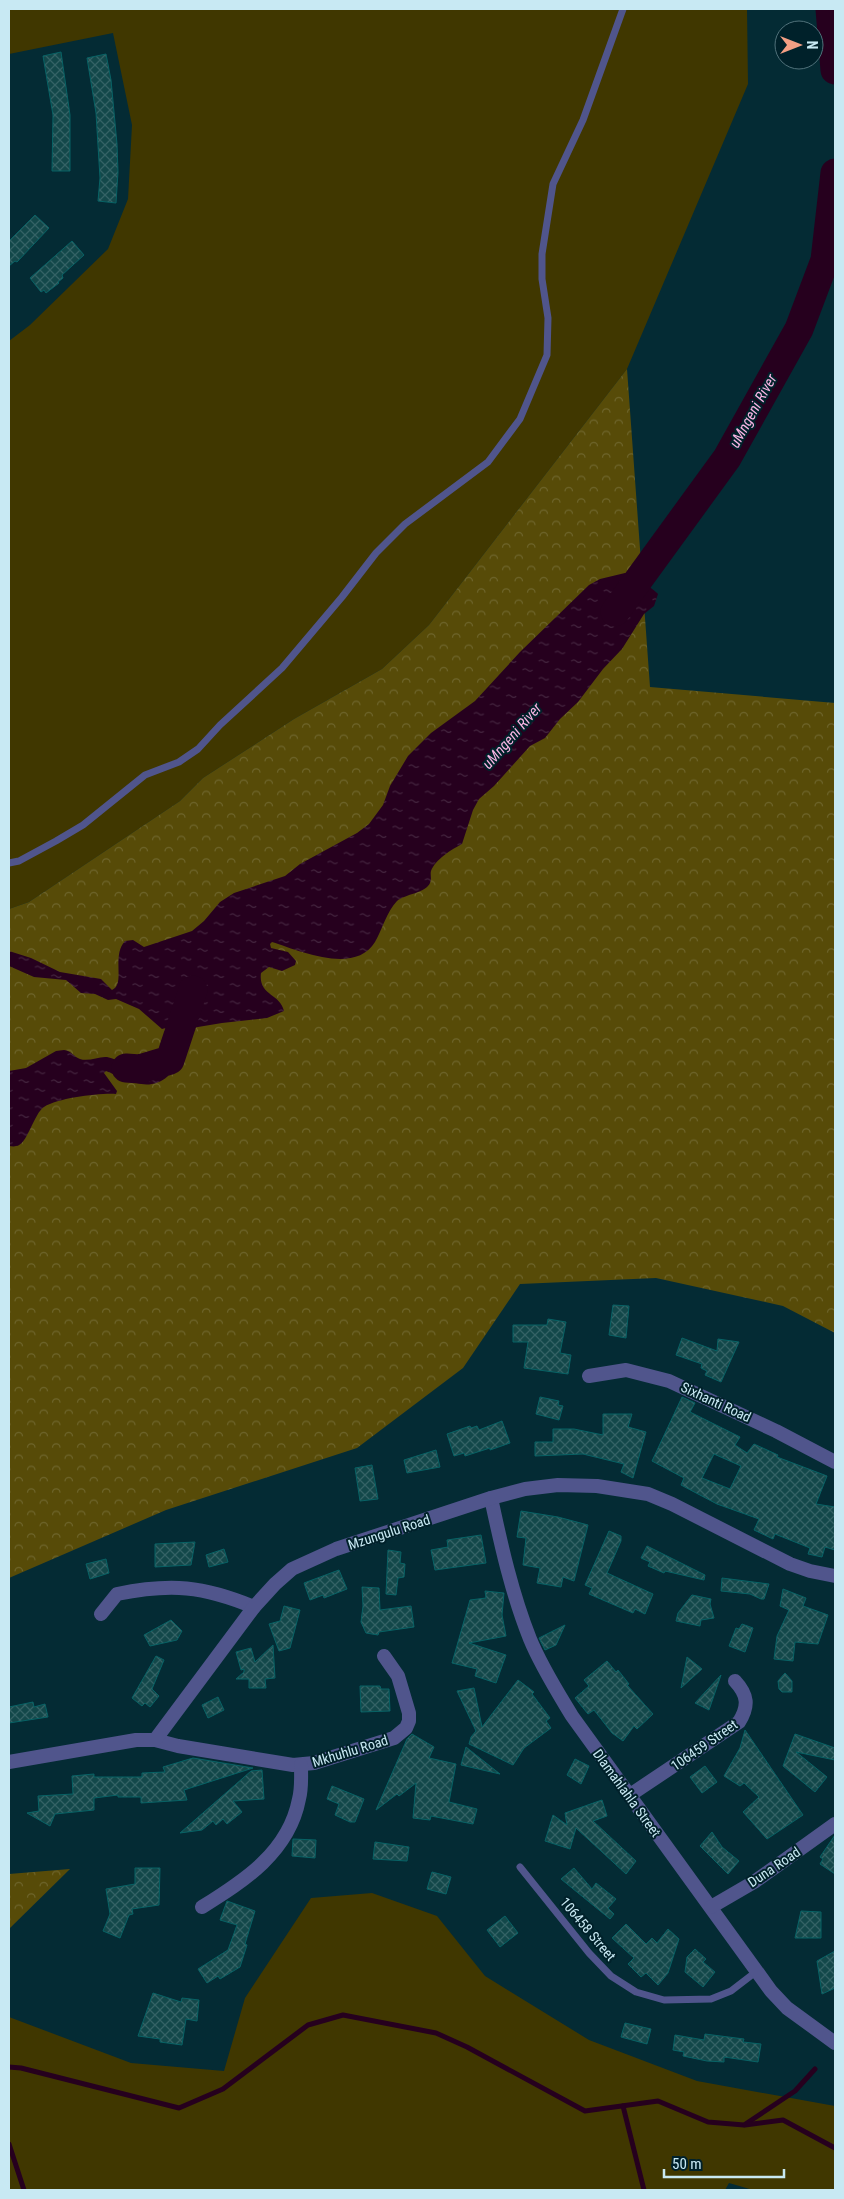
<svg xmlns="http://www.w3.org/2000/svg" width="844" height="2199" font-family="'Roboto Condensed',sans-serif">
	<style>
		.grass { fill: #403700 }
		.forest { fill: url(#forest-crowns) }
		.water { fill: url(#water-ripples) }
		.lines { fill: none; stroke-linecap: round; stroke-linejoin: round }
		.stream { stroke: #26001e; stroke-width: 5 }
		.river { stroke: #26001e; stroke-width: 29 }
		.building { fill: url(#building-cross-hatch); stroke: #076265; fill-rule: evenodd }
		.service { stroke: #50558c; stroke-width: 7 }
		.minor { stroke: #50558c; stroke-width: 14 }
		.labels { text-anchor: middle; stroke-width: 4; stroke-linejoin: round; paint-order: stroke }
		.street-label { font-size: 14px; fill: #c8e9f3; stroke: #00212a }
		.water-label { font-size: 15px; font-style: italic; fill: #f9b5e4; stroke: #00212a }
	</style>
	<defs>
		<pattern id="forest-crowns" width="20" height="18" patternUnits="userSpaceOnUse" patternTransform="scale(1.25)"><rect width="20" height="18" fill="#574b08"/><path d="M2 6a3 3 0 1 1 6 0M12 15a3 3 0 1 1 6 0" fill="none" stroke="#6e652c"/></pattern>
		<pattern id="water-ripples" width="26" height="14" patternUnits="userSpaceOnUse" patternTransform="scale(1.25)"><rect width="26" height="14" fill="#26001e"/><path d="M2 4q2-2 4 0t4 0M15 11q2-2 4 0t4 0" fill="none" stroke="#44253f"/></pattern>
		<pattern id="building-cross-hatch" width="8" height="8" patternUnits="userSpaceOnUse" patternTransform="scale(1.25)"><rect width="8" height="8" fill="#13484a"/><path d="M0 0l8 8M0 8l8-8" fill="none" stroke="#346265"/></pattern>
	</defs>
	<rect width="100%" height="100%" fill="#042b34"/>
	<g class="grass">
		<path d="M9,9H747L748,84L627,369L429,625L382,669L294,719L203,778L180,801L29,902L9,909V341L30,325L108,249L128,199L132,125L113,33L9,54Z"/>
		<path d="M372,1893L437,1916L485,1976L589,2040L697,2081L835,2106V2190H753L729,2183L725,2190H9V2017L131,2063L224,2071L245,1998L311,1898Z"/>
	</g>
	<g class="forest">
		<path d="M627,369L650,687L835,703V1333L783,1306L656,1278L520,1284L463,1368L357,1448L166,1510L9,1578V909L29,902L180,801L203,778L294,719L382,669L429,625Z"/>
		<path d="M70,1869L9,1929V1874Z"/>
	</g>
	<g class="water">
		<path d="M625,573C630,573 655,590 658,594L654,606L644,614L622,649L603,669L578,702L560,719L545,738L530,746L494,786L479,799L473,810L462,844C452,849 435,860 431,871C430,875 432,879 430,883C426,893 405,894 397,901C387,911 382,930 375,942C355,975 300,951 272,942L270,944L271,948L288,952L296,961L295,965L282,971L269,967L261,973C258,996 280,993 284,1011L267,1018L222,1023L192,1028L173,1026L162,1029L139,1009L116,999L108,1000L95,994L81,993L66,980L34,977L9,966V951L31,958L60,972L101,979L112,990C126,984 111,956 125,941L133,940L144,947L192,931L204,921L220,902L234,893L285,876L300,864L357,833L369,824L383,805L390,786L408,756L431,733L475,701L520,652L589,585L600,579Z"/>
		<path d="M64,1050C72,1051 74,1057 80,1059C89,1062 99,1056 107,1057C117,1059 127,1066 137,1066C147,1066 150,1060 164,1062L169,1069L168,1076C148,1094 125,1079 106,1071L104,1073L117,1091L116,1094C98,1093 59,1098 44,1107C34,1113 27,1146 16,1146C14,1147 11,1146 9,1146V1071L26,1068L56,1051Z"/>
	</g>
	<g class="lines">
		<g class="stream">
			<path d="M825,260L835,263"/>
			<path d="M9,2067L21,2068L179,2108L223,2089L308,2025L343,2015L436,2033L467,2047L585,2111L658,2101L708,2122L744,2125L795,2091L815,2069"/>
			<path d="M623,2106L644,2190"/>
			<path d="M745,2125L783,2120L835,2148"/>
			<path d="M9,2144L24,2190"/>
		</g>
		<g class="river">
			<path d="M830,9L835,70"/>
			<path d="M615,612L727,458L799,329L825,260L835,173"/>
			<path d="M126,1068L140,1069L170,1060L193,990"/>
		</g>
	</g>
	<g class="building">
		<path d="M61,52L70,115V171H52L53,115L43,56Z"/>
		<path d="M106,54L111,80L117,144L118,172L116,203L98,201L100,178L96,113L87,58Z"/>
		<path d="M35,215L49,228L17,262L15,261L9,266V241Z"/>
		<path d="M72,241L84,255L62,275L63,278L58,282L59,283L46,293L44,290L41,292L30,278Z"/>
		<path d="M613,1305L629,1306L626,1338L609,1335Z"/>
		<path d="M548,1319L566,1322L560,1353L571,1355L568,1374L524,1368L528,1342H513V1325H547Z"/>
		<path d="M682,1338L717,1351L718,1339L739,1342L721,1382L705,1375L707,1371L701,1368L702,1364L676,1355Z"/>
		<path d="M540,1397L559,1401L558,1405L563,1406L559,1420L536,1414Z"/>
		<path d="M682,1397L695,1403L690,1412L740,1437L735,1445L747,1453L754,1444L778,1455L777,1457L827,1476L816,1504L835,1507V1550L825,1547L822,1557L808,1554L810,1548L775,1534L773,1539L754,1530L759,1519L717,1504L681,1485L684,1478L652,1461ZM714,1454L741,1466L730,1489L702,1478Z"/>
		<path d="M603,1414H632L628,1427L646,1432L633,1478L621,1472L624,1464L583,1454L535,1456V1442H553V1429H574L603,1435Z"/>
		<path d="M502,1421L510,1443L490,1450V1448L465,1456L464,1453L454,1456L447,1434L470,1426L471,1428L477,1426L479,1430Z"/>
		<path d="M436,1450L440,1467L407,1473L404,1460Z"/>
		<path d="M372,1465L378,1499L360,1501L355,1468Z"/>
		<path d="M521,1511L558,1517L588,1525L574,1581L563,1577L561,1587L537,1583L540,1568L523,1565L526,1538L517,1537Z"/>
		<path d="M609,1531L621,1536V1541L607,1573L653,1594L645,1614L635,1609L633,1613L589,1594L592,1588L585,1585Z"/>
		<path d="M481,1535L486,1563L435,1570L431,1550L448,1547L447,1540Z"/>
		<path d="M195,1542L191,1565L155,1567V1544Z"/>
		<path d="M647,1546L705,1575L704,1580L665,1571L664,1573L648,1566L650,1562L641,1558Z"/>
		<path d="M224,1549L228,1562L209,1567L206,1555Z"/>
		<path d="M388,1550L401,1552L400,1563L405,1564L404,1577L398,1578L396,1595L386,1594Z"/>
		<path d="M106,1559L109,1573L90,1579L86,1564Z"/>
		<path d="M339,1570L347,1589L324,1598L323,1595L310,1600L304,1583Z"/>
		<path d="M722,1578L769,1584L764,1599H761L750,1594L721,1591Z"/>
		<path d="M362,1587L379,1588L380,1610L411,1606L414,1627L379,1632L378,1635L366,1633L361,1622L363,1606Z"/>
		<path d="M783,1589L806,1598L803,1606L828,1615L818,1644L795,1642L793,1661L774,1659L777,1636L789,1610L780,1606Z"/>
		<path d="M485,1591L504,1593L502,1615L506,1636L469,1643L506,1655L496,1683L475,1676L477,1669L452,1663L470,1600L486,1598Z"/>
		<path d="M692,1595L711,1599L710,1604L714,1618L701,1620L700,1626L676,1621L678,1613Z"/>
		<path d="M284,1606L300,1610L290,1648L279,1651L269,1624L280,1621Z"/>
		<path d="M171,1620L182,1631L177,1640L150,1646L144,1635Z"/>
		<path d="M742,1624L753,1628L745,1652L729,1646L736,1628L739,1629Z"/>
		<path d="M565,1625L556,1645L545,1650L539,1638Z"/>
		<path d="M273,1645L275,1678L265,1679L266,1688H249V1679H236L244,1672V1669L241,1670L236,1652L251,1648L255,1662Z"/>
		<path d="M156,1656L164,1660L152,1689L159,1696L150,1707L145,1703L142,1706L132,1698Z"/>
		<path d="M687,1657L702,1669L681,1688Z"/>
		<path d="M607,1661L616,1672L618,1670L629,1684L627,1685L653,1714L637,1729L634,1726L623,1741L612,1733L594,1710L588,1714L575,1698L589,1686L584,1680Z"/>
		<path d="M785,1673L792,1681V1692H782L779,1689L778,1681Z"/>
		<path d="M721,1675L709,1710L695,1703Z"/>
		<path d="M518,1680L534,1692L532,1694L550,1718L546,1721L551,1728L524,1748L513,1765L469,1744L471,1737L476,1731L457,1691L474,1688L482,1727Z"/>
		<path d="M360,1686H380L381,1689H389L390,1711L361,1712Z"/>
		<path d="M218,1697L224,1710L208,1718L202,1705Z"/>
		<path d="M33,1702L34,1707L45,1704L48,1717L9,1723V1707Z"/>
		<path d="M745,1730L803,1815L767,1839L743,1812L759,1797L744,1783L740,1786L724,1776L740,1748Z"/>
		<path d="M412,1734L434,1747L429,1758L456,1764L449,1802L477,1809L473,1824L431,1816L430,1820L413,1818L416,1783L399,1796L397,1794L376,1810L407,1739Z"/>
		<path d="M795,1734L835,1748V1760L796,1752L827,1777L815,1792L783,1766Z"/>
		<path d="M466,1747L500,1774L461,1765Z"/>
		<path d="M193,1758L253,1768L184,1790L187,1800L141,1803V1797H118V1795L94,1798V1810L55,1814L50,1826L27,1813L39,1811L38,1796L73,1794L72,1776L94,1774V1777H142V1773L165,1772L163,1767Z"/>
		<path d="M575,1759L589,1766L581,1784L567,1775Z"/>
		<path d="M705,1766L717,1782L702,1793L690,1777Z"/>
		<path d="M262,1770L264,1799L233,1801L242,1812L227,1824L223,1819L216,1825L213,1821L202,1830L180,1833L251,1771Z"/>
		<path d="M332,1786L364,1799L355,1822H350L335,1815L339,1804L327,1799Z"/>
		<path d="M602,1800L607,1816L593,1821L636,1861L626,1874L576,1828L570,1849L545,1841L553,1815L567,1825L565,1813Z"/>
		<path d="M712,1832L722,1847L739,1861L728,1874L700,1846Z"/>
		<path d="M835,1835V1874L820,1864L823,1859L820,1857Z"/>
		<path d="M293,1839L316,1840L315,1858L292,1856Z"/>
		<path d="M375,1842L409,1847L407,1861L373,1859Z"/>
		<path d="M135,1868H160L159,1905L132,1909L133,1914L129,1915L120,1938L103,1931L110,1914L106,1889L135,1884Z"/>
		<path d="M574,1868L592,1889L596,1883L616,1899L608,1908L614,1914L610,1919L561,1879Z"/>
		<path d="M432,1872L451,1877L446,1894L427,1889Z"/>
		<path d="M227,1901L255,1911L245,1944L247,1945L240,1967L220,1979L218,1976L207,1983L198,1969L228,1950L237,1925L220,1920Z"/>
		<path d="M801,1911L821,1912V1938H795Z"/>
		<path d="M505,1916L518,1933L500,1947L487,1930Z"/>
		<path d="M626,1924L646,1944L652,1938L657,1943L668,1929L679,1939L668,1973L658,1985L646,1973L641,1977L628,1964L634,1958L612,1938Z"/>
		<path d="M695,1949L706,1959L703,1962L715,1972L703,1987L685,1972L687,1957Z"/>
		<path d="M835,1951V1988L822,1994L817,1961Z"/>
		<path d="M153,1993L181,2002L182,1998L199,2000L197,2021L186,2019L182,2045L160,2042V2039L138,2036Z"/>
		<path d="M625,2023L651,2029L647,2044L621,2037Z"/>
		<path d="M705,2034L744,2039L743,2042L761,2044L758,2062L724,2057V2062L707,2061L683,2056L684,2052L673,2050L675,2035L704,2040Z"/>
	</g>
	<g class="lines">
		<g class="service">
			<path d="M9,863L19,861L56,841L83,825L145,775L179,762L198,749L220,725L282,668L342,597L376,553L405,524L488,462L520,419L547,355L548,318L542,279V254L553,184L583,120L623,9"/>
			<path d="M520,1867L589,1953L611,1976L636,1992L664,2000L711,1999L731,1991L757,1971"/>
		</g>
		<g class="minor">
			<path d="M589,1376L626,1370L669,1381L776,1431L835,1462"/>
			<path d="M491,1498C501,1545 512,1594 530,1639C541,1666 557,1691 572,1716L771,1991L787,2008L835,2043"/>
			<path d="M101,1614L117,1594C171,1583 203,1586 254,1607"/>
			<path d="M155,1740L178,1746L293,1765L314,1763L394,1738L406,1728L409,1721V1713L398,1676L384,1656"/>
			<path d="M9,1762L136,1740H155L254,1607L275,1584L292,1569L336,1549L491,1498L525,1489L558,1485L597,1486L648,1494L672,1504L790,1564L810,1571L835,1576"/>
			<path d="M630,1795L739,1722C749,1706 748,1695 735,1681"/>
			<path d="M202,1907C244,1881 289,1852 299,1799C302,1788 301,1776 301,1765"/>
			<path d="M711,1907L754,1882L835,1824"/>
		</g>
	</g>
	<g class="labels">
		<g class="street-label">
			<text transform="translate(716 1402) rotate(25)" y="5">Sixhanti Road</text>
			<text transform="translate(389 1532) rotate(-18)" y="5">Mzungulu Road</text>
			<text transform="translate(704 1745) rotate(-35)" y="5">106459 Street</text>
			<text transform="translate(350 1751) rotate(-17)" y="5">Mkhuhlu Road</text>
			<text transform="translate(627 1793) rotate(54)" y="5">Dlamahlahla Street</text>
			<text transform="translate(774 1867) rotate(-34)" y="5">Duna Road</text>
			<text transform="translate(588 1929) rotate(50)" y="5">106458 Street</text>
		</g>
		<g class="water-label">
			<text transform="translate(753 411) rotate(-61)" y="5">uMngeni River</text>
			<text transform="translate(512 736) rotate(-49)" y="5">uMngeni River</text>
		</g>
	</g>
	<rect width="844" height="2199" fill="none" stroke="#c8e9f3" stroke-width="20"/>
	<g transform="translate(799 45) rotate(90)"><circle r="24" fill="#00212a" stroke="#50717a"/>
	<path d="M0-4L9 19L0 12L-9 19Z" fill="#f39f84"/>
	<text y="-8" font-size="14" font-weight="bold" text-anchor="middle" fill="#c8e9f3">N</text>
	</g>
	<path d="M664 2169v8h120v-8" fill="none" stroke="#c8e9f3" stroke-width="2.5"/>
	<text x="672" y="2169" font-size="15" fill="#c8e9f3" stroke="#00212a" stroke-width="4" paint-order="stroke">50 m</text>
</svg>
